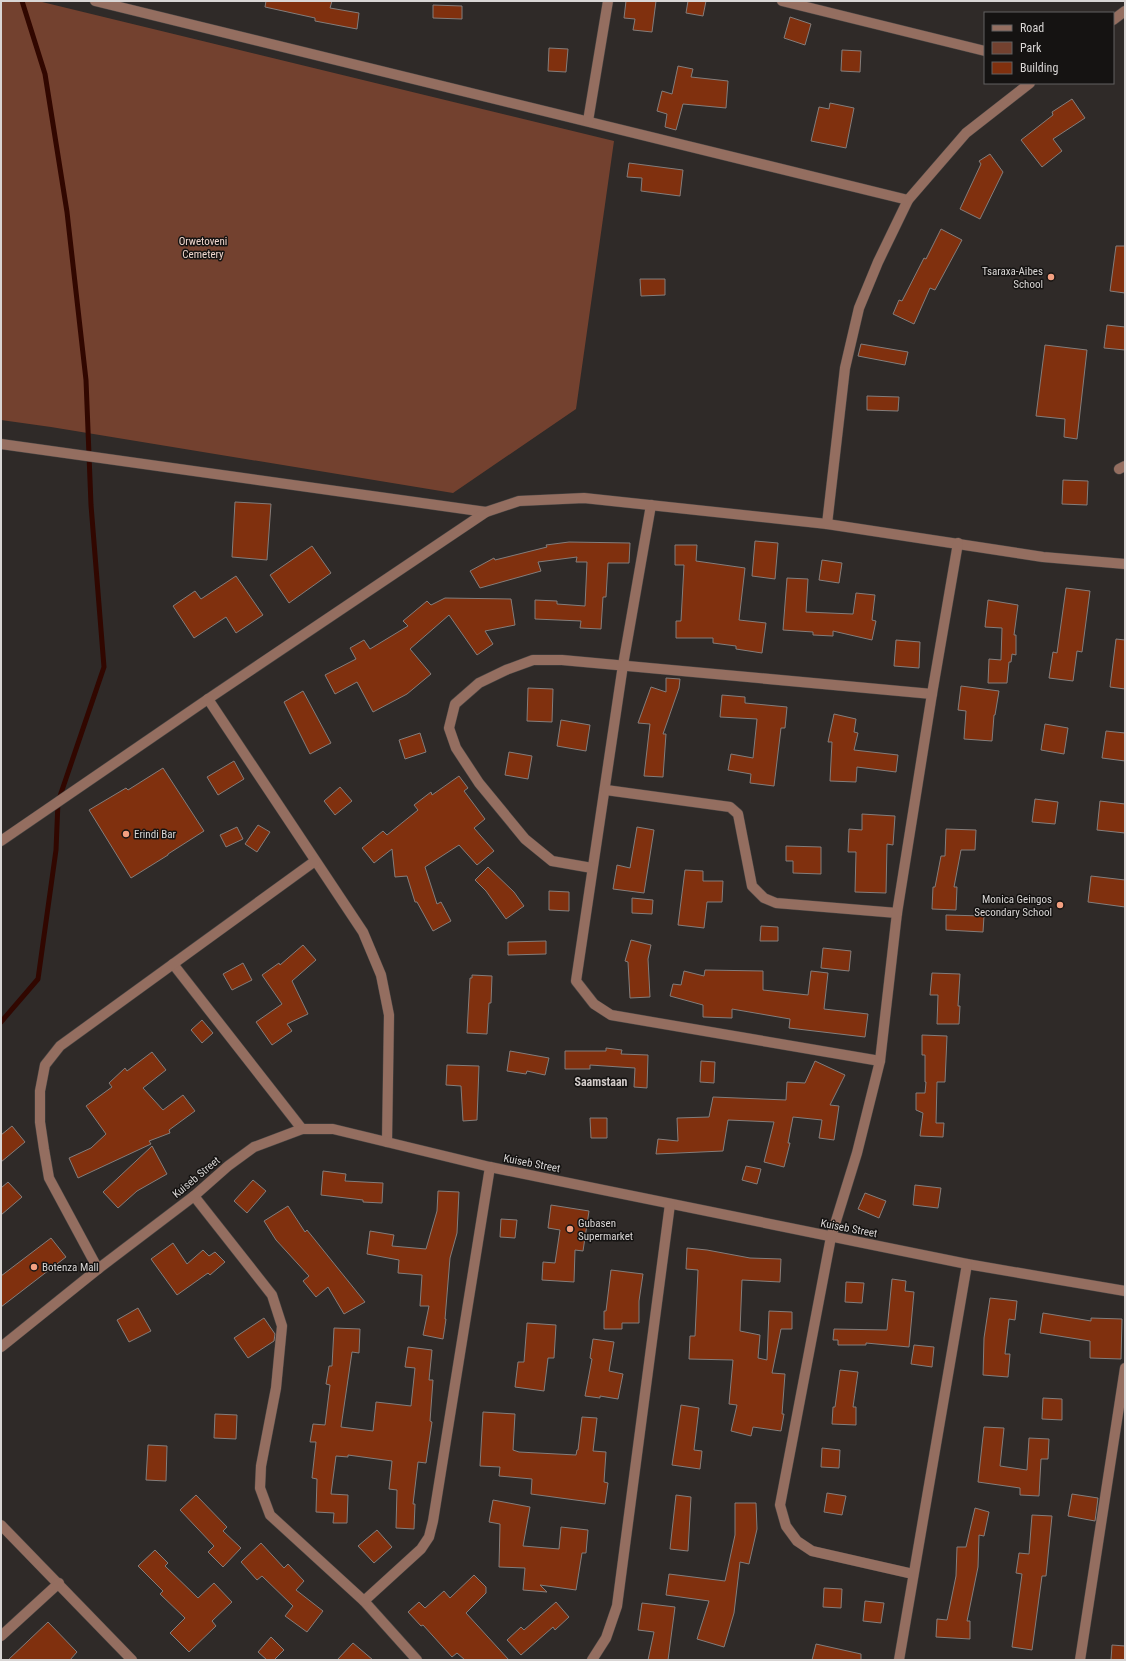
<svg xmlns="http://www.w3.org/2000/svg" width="1126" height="1661" font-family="'Roboto Condensed',sans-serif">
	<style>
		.green { fill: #73412f }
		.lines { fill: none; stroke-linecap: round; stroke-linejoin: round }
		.stream { stroke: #310700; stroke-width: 5 }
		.building { fill: #80300e; stroke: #837d7b }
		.minor-casing { stroke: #4a4644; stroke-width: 11 }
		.minor { stroke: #946e60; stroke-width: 10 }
		.poi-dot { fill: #f3a081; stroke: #151312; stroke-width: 1.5 }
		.labels { text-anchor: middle; stroke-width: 3; stroke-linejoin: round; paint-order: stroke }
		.park-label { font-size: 11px; fill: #efd6cd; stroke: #151312 }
		.poi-label { font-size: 11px; fill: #d9d6d5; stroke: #151312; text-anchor: start }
		.street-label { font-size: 11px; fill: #d9d6d5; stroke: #151312 }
		.neighbourhood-label { font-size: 12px; font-weight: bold; fill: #d2cbc9; stroke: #151312 }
	</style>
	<rect width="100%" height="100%" fill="#2f2a28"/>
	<path class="green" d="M1,1H38L614,141L576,409L453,493L51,427L1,420Z"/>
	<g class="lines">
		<path class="stream" d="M1,1022L38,979L56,850L58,802L104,667L91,505L86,380L67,212L45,74L22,1"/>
	</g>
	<g class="building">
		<path d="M266,1H332L330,8L359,13L357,29L315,21V18L265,7Z"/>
		<path d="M626,1H656L652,32L633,30L635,19L624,18Z"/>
		<path d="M688,1H706L703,16L686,13Z"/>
		<path d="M433,5L462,6V19L433,18Z"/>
		<path d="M790,17L811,24L805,45L784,38Z"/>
		<path d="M549,48L568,49L566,72L548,71Z"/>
		<path d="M842,50L861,51L860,72L841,71Z"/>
		<path d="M678,66L693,69L691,77L728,81L726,108L683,104L676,130L665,127L667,114L657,111L662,91L672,94Z"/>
		<path d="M1072,99L1085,118L1053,139L1062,151L1042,167L1021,140L1053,115L1052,112Z"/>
		<path d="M830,103L854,108L846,148L811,141L819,107L829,109Z"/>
		<path d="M990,154L1003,172L980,219L960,209L981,164L979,161Z"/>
		<path d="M629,163L683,170L680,196L641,191L642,178L627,177Z"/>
		<path d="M941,229L962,240L935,290L930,288L914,324L893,314L899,300L902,301L924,258L926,259Z"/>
		<path d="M1116,246H1125V293L1110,291Z"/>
		<path d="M640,279H665V295L641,296Z"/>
		<path d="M1107,325L1125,327V350L1104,348Z"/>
		<path d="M861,344L908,352L905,365L858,356Z"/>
		<path d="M1045,345L1087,350L1077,439L1064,437L1065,419L1036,416Z"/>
		<path d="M867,396L899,397L898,411L867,410Z"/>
		<path d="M1063,480L1088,481L1087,505L1062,504Z"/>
		<path d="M235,502L271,504L267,560L232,557Z"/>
		<path d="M755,541L778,543L775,579L752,576Z"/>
		<path d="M569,542L630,543L629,563H608L606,597H603L601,629L580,628L581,621L535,619V600L557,601V604L585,606L587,562H576L577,557L538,562L541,571L480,588L470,571L494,558L495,560L547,547L546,545Z"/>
		<path d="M675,545H697L696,561L745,568L739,620L766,623L762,653L736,649V646L713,643V638H676V621H681L684,565H675Z"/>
		<path d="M312,546L331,573L289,603L270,575Z"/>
		<path d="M822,560L842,563L839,583L819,580Z"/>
		<path d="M236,576L263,615L236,633L226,617L194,638L173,606L195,591L201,599Z"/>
		<path d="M787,578L808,579L806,612L853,614L856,593L875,595L872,620L876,621L872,640L833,631V636L813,635V632L783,630Z"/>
		<path d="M1066,588L1090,591L1082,652L1077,651L1073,681L1049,678L1053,652L1057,653Z"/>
		<path d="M445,598L511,599L515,625L485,631L493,644L477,655L449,615L410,649L431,674L407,694L373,712L357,682L335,694L325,675L356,659L350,648L364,640L370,649L408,626L403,621L427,601L431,605Z"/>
		<path d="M988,600L1018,605L1014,635H1016V655L1012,654L1011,662H1009L1007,683H988L989,659L1001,660L1002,628L985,627Z"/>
		<path d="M1116,639L1125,640V689L1110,687Z"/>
		<path d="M896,640L920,642L919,668L894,666Z"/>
		<path d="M666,678L680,679L679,688L663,734H666L663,777L644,776L650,724L638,723L651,687L666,692Z"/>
		<path d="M961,686L999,691L995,715H994L992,741L964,739L966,711L958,710Z"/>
		<path d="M528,688L553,689L552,722L527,721Z"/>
		<path d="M303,691L331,743L310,754L284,702Z"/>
		<path d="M722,695L745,697V703L787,707L785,728H781L774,786L750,783L751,774L728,770L731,754L753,758L757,719L720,717Z"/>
		<path d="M834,714L856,719L854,732L858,733L854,750L898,755L896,772L857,767L856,782L830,781L832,742H828Z"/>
		<path d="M561,720L590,725L586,751L557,746Z"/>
		<path d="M1045,724L1068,728L1064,754L1041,750Z"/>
		<path d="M1106,731L1125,733V761L1102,758Z"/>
		<path d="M420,733L426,752L405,759L399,740Z"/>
		<path d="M509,752L532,756L528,779L505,775Z"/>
		<path d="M234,761L244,779L218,795L207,777Z"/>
		<path d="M163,768L204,831L168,854V855L131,878L89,810L126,788L128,790Z"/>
		<path d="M459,776L468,788L464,791L485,819L474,828L494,851L477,865L459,845L425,867L437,904L441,902L451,921L433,931L417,902H415L407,876L395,877L392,849L374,863L362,848L383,831L387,835L418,810L414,805L431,792L432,795Z"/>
		<path d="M340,787L352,801L335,815L324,801Z"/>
		<path d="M1035,799L1058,802L1055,824L1032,822Z"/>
		<path d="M1100,801L1125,804V833L1097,830Z"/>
		<path d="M862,814L895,816L893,845L887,844L886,893L855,892L856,852H848L849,829L862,830Z"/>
		<path d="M258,825L270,832L257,852L245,844Z"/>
		<path d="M237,827L243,839L226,847L220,835Z"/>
		<path d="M637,827L654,830L644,893L613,889L617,865L630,868Z"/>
		<path d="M946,829L976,830L975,850H961L954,887H957L956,910L932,909L933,887H935L941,856H945Z"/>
		<path d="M786,846L821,847V874L793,873V861H786Z"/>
		<path d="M488,867L514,892L524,906L506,919L486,891L475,880Z"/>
		<path d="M685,870L703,871V881H723L722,902H707L704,928L678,925Z"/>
		<path d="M1091,876L1125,880V907L1088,902Z"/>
		<path d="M549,891L569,892V911L549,910Z"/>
		<path d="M632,898L653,900L652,914L632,913Z"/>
		<path d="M946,915L984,916L983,932L946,930Z"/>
		<path d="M761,926L778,927V941H760Z"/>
		<path d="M631,940L651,945L648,959L650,997L630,998L628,962L625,961Z"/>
		<path d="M546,941V954L508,955V942Z"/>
		<path d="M303,945L316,960L292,981L308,1014L287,1024L292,1031L272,1045L256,1022L282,1004L262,975L279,963L280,965Z"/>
		<path d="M823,948L851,951L849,971L821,968Z"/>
		<path d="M243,963L252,980L232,990L223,974Z"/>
		<path d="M705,970L763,971V990L808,995L811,971L828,973L824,1009L868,1014L865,1037L789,1028L790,1019L732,1009V1018L703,1017V1005L670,996L673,984L681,985L684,971L704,976Z"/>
		<path d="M932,973L960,974L958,1006H960L959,1024H937L938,995H930Z"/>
		<path d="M472,975L492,976L491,1003H489L487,1034L467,1033L470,978H472Z"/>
		<path d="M202,1020L213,1033L202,1043L191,1030Z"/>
		<path d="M922,1035L947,1036L945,1082H937L936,1123H944L943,1137L920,1136L923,1113L916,1110V1093H925L926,1082H925V1055H922Z"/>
		<path d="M606,1048L622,1050L621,1054L648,1055L647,1088L634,1087L635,1068L590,1065V1069H565V1051H606Z"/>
		<path d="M510,1051L549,1058L545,1075L527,1071L526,1074L507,1071Z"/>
		<path d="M152,1052L166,1070L143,1088L163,1110L183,1095L195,1111L169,1130L170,1133L149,1141L151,1144L78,1178L69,1158L91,1148L106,1134L86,1106L112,1087L109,1083L125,1068L127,1071Z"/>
		<path d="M701,1061L715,1062L714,1083L700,1082Z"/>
		<path d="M815,1061L845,1075L830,1105L839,1106L834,1140L819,1138L822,1120L793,1117L788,1143H790L784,1167L764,1162L774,1122L728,1120L723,1151L656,1154L658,1139L678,1141L677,1118L709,1117L713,1097L786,1100L787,1082L805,1083Z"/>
		<path d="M447,1065L479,1066L477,1120L463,1121L461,1086L446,1085Z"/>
		<path d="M590,1118H607V1138H591Z"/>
		<path d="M12,1126L25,1142L1,1162V1135Z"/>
		<path d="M152,1146L167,1174L137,1191L118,1208L103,1192Z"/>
		<path d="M746,1166L761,1169L757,1184L742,1180Z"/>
		<path d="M323,1171L346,1174L345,1181L383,1183L382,1203L363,1202V1200L321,1195Z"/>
		<path d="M253,1180L266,1191L247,1213L234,1201Z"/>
		<path d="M8,1182L22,1197L1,1215V1188Z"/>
		<path d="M915,1185L941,1188L938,1208L913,1205Z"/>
		<path d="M438,1191L459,1192L457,1233L450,1258L445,1319H446L443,1339L423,1335L429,1306H420L422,1275L398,1273L399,1260L367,1254L370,1231L394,1235L392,1246L426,1249L437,1211Z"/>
		<path d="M865,1193L886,1201L879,1218L858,1209Z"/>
		<path d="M551,1205L589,1211L583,1251L575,1250L574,1282L542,1280L543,1262L555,1263L560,1230L548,1228Z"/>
		<path d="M288,1206L305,1232L307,1230L365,1302L344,1314L328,1287L316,1297L303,1281L309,1276L276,1240L264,1221Z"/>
		<path d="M501,1219L517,1220L515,1238L500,1237Z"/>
		<path d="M51,1238L66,1257L1,1307V1276Z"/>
		<path d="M173,1243L187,1264L203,1250L209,1256L215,1252L225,1262L210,1275L208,1273L177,1295L151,1259Z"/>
		<path d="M687,1248L707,1250L750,1258L781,1259L780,1282L742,1280L740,1331L760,1335L758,1358L767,1360L769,1311L792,1312V1329H781L772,1373L785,1374L782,1414H784L781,1431L753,1427L751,1436L731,1431L737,1405L729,1404L733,1360L689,1359L690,1336H695L698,1270L686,1269Z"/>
		<path d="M611,1270L643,1274L639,1301V1323H622V1329H604V1311H606Z"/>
		<path d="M892,1279L906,1281L905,1291L914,1292L909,1347L866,1343V1345H838V1340H833L834,1329L887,1330Z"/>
		<path d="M846,1282L864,1283L862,1303L845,1302Z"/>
		<path d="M990,1298L1017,1301L1015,1320L1009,1319L1005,1354H1010L1008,1377L983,1375L984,1338Z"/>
		<path d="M138,1308L151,1331L129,1342L117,1320Z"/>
		<path d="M1043,1313L1091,1321V1318L1122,1319L1121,1359L1090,1358V1341L1040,1333Z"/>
		<path d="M264,1318L275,1334L274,1341L248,1358L234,1338Z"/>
		<path d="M527,1323L556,1325L554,1358H548L544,1391L515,1387L518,1362H524Z"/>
		<path d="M334,1328L360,1329L359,1353L352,1352L341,1427L373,1431L376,1402L411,1406L415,1368L405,1367L408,1347L432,1350L429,1380H433L430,1421L432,1422L426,1463L418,1462L413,1504H415L414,1529L396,1528L397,1490L389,1489L392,1461L348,1455V1457L336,1456L331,1494L348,1495L347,1523H333L334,1513L316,1512L317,1479L312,1478L316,1442H310L313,1424L325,1425L330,1385L326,1384L329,1366H332Z"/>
		<path d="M593,1339L614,1342L609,1371L623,1374L618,1399L600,1396V1398L585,1396L592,1359L590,1358Z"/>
		<path d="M914,1345L934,1347L932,1367L911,1364Z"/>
		<path d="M840,1370L858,1372L853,1407H856V1425L832,1424L833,1407H835Z"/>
		<path d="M1043,1398L1062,1399V1420L1042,1419Z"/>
		<path d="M681,1405L699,1408L694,1450L702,1451L700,1469L672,1465Z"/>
		<path d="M483,1412L515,1414L513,1450L519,1452L576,1455L577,1450H578L582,1417L597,1418L593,1451L606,1452L604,1482L608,1483L605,1504L531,1494L532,1479L499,1476L500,1467L480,1466Z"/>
		<path d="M215,1414L237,1415L236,1439L214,1438Z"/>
		<path d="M984,1427L1004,1428L1000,1466L1027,1470L1029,1438L1049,1439L1048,1459H1041L1039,1496L1020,1495V1488L978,1482Z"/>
		<path d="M148,1445L167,1446L166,1481L146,1480Z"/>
		<path d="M822,1448L840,1450L839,1468L821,1467Z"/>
		<path d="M827,1493L846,1496L842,1515L824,1512Z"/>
		<path d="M1072,1494L1098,1498L1095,1521L1068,1516Z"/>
		<path d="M196,1495L227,1527L223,1531L241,1548L223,1567L208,1552L214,1546L180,1510Z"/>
		<path d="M676,1495L691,1497L688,1551L670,1549Z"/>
		<path d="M493,1500L530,1507L523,1546L559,1549L561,1527L588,1530L586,1553H582L576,1590L540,1585L547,1592L523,1590L525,1568L499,1567L500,1524L489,1522Z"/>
		<path d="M735,1503H756L757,1529L749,1564L740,1562L734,1613L724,1647L697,1639L709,1601L666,1595L669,1574L725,1581L735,1535Z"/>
		<path d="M975,1508L989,1512L984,1536L979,1535L978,1567L967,1621H970V1639L936,1637L937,1619L947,1620L956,1576L957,1547H966Z"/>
		<path d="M1032,1515L1052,1516L1046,1576H1042L1032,1650L1012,1647L1022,1574L1016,1573L1019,1553L1029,1554Z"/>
		<path d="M377,1530L392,1547L374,1563L358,1546Z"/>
		<path d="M261,1543L284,1568L288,1564L304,1581L296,1590L323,1611L307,1632L285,1616L293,1606L262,1576L257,1580L241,1562Z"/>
		<path d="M155,1550L168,1563L165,1566L198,1598L214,1583L232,1602L212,1621L216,1626L189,1652L170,1633L185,1618L160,1594L163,1591L138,1566Z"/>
		<path d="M474,1575L486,1587V1593L466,1613L509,1660H465L457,1653L452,1657L423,1625L421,1626L408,1612L419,1602L425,1608L444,1591L450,1598Z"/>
		<path d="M824,1588L842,1589L841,1608L823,1607Z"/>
		<path d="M865,1601L884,1603L881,1623L863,1621Z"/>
		<path d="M556,1602L569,1617L555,1630L553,1627L521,1655L507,1640L521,1627L524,1630Z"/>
		<path d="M642,1603L675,1607L668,1660H648L654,1632L638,1630Z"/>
		<path d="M48,1622L77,1652L70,1660H8Z"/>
		<path d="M271,1637L284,1650L274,1660H267L258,1652Z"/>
		<path d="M353,1643L373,1660H337Z"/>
		<path d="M816,1644L861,1654V1660H812Z"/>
		<path d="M1112,1645L1125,1646V1660H1111Z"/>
	</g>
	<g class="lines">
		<g class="minor-casing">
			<g id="minor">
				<path d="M95,1L908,200"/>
				<path d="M782,1L985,51"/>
				<path d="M1113,20L1125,11"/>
				<path d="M588,121L608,1"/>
				<path d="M1,444L486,512"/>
				<path d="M1119,469L1125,466"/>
				<path d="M651,505L623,665L576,981L594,1004L611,1015L880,1061"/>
				<path d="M827,524L845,368L859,308L878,262L908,200L966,133L1030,83"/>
				<path d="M208,699L363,932L381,975L389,1015L387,1142"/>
				<path d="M606,790L730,807L738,814L752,886L764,898L776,903L897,913"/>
				<path d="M1,841L208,699L486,512L519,501L584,498L827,524L1043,557L1125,564"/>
				<path d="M592,868L552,861L525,839L479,783L456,748L449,728L455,704L479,683L506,670L533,660H562L932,694"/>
				<path d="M173,964L302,1129"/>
				<path d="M194,1196L272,1295L282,1326L276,1388L261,1466L260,1488L270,1515L364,1601L417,1660"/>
				<path d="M98,1269L49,1178L44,1149L40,1122V1091L45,1065L60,1046L315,861"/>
				<path d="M1,1347L98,1269L194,1196L228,1166L254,1147L302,1129H333L490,1167L967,1264L1125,1291"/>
				<path d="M1,1525L132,1660"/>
				<path d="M913,1574L812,1551L797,1541L786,1526L780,1505L831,1237L857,1153L880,1061L897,913L932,694L958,543"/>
				<path d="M364,1601L421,1549L429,1537L433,1521L490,1167"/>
				<path d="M1,1636L59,1583"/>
				<path d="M592,1660L606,1638L617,1606L670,1204"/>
				<path d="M899,1660L967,1264"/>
				<path d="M1080,1660L1125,1368"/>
			</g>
		</g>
		<use href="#minor" class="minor"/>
	</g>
	<g class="poi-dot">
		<circle cx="1051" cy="277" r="4"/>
		<circle cx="126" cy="834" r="4"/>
		<circle cx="1060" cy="905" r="4"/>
		<circle cx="570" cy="1229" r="4"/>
		<circle cx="34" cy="1267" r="4"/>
	</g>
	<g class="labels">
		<g class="park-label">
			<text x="203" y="245">Orwetoveni<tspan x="203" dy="13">Cemetery</tspan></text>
		</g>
		<g class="poi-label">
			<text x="1043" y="275" text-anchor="end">Tsaraxa-Aibes<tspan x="1043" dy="13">School</tspan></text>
			<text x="134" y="838">Erindi Bar</text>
			<text x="1052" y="903" text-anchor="end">Monica Geingos<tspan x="1052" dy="13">Secondary School</tspan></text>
			<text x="578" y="1227">Gubasen<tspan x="578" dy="13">Supermarket</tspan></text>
			<text x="42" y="1271">Botenza Mall</text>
		</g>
		<g class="street-label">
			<text transform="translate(532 1163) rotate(11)" y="4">Kuiseb Street</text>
			<text transform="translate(196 1177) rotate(-40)" y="4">Kuiseb Street</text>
			<text transform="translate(849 1228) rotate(11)" y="4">Kuiseb Street</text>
		</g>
		<g class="neighbourhood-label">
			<text x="601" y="1086">Saamstaan</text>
		</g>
	</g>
	<rect width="1126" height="1661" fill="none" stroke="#d9d6d5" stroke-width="4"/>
	<rect x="984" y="12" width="130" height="72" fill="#151312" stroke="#636160"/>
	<rect x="992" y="25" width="20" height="6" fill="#946e60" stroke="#636160"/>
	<text x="1020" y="32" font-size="12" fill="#d9d6d5">Road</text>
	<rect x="992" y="42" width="20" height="12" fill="#73412f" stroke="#636160"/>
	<text x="1020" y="52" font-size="12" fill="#d9d6d5">Park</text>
	<rect x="992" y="62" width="20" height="12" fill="#80300e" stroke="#636160"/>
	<text x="1020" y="72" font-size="12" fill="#d9d6d5">Building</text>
</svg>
